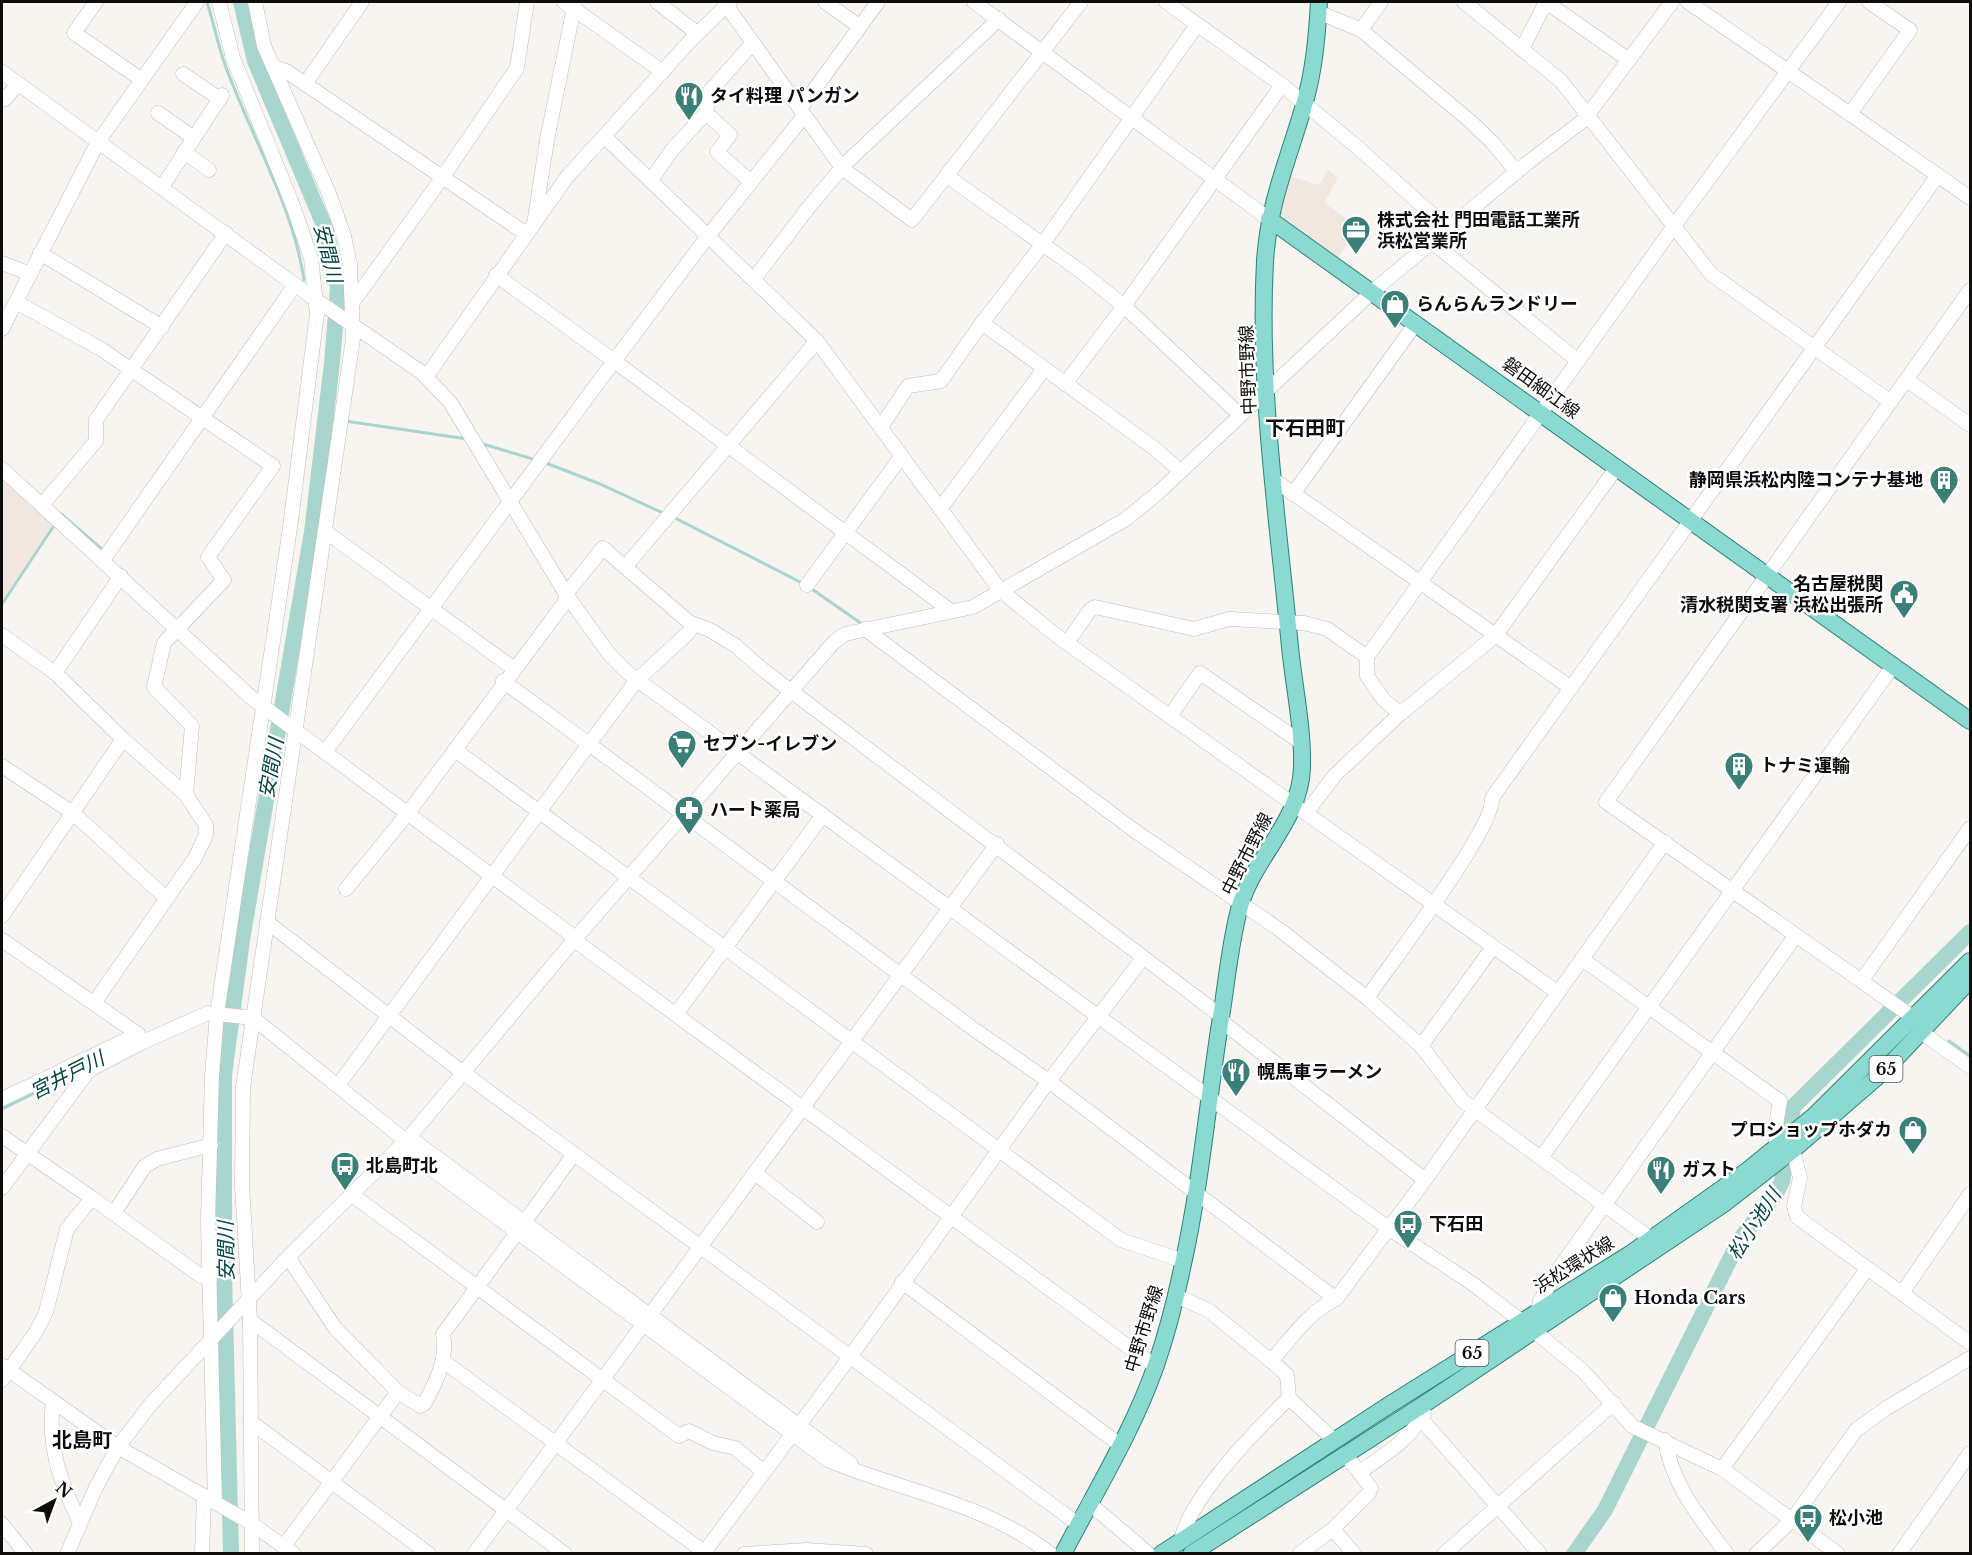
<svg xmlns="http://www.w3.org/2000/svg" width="1972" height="1555" font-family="'Libre Baskerville','Noto Sans JP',serif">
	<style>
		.built { fill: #f1e7df }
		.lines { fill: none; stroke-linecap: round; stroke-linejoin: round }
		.stream { stroke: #a8d6cf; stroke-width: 3 }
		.river { stroke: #a8d6cf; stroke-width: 16 }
		.minor-casing { stroke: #c0bcb9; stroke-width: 15 }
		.major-casing { stroke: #2c8279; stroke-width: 18 }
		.minor { stroke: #fff; stroke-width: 14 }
		.major { stroke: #8adad2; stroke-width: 16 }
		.labels { text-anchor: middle; stroke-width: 5; stroke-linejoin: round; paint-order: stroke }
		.shield { fill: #fff; stroke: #575655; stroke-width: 1.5 }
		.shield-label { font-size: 16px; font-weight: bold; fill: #0f0d0c }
		.poi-label { font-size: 18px; font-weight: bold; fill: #0f0d0c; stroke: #fff; text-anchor: start }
		.street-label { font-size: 18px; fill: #0f0d0c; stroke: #fff }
		.water-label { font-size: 20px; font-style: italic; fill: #014742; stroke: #fff }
		.neighbourhood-label { font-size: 20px; font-weight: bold; fill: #0f0d0c; stroke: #fff }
	</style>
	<rect width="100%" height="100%" fill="#f8f4f0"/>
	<g class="built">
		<path d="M1328,170L1338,178L1324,203L1359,227L1338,257L1283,219L1278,207L1286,175L1319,185Z"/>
		<path d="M2,477L53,524L2,601Z"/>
	</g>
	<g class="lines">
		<g class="stream">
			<path d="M207,2C213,21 217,40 223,59C249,134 292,201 304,280"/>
			<path d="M326,418L336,420"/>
			<path d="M345,421L467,439"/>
			<path d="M483,444L536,460"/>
			<path d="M546,463L600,484L663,513"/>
			<path d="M61,514L104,551"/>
			<path d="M677,519L804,584"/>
			<path d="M809,587L862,624"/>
			<path d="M2,604L55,524"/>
			<path d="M225,997L236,990"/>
			<path d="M1949,1041L1970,1056"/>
			<path d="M2,1109L82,1070"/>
		</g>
		<g class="river">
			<path d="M231,1554L224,1272V1075L242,940L312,532L332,363L338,288L326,230L255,61L241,2"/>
			<path d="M1574,1554L1605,1510L1740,1239L1775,1195L1782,1182L1793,1107L1970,932"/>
		</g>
		<g class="minor-casing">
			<g id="minor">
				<path d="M96,2L74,33L142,80"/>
				<path d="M564,2L663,72"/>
				<path d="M657,2L697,33"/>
				<path d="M724,2L842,168L912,220L1081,2"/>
				<path d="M825,2L859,26"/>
				<path d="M974,2L1269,219"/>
				<path d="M1166,2L1282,85L1356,146L1447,228"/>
				<path d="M1464,2L1561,81L1711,274L1891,402"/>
				<path d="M1546,2L1629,60"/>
				<path d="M1688,2L1850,114"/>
				<path d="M1869,2L1910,30L1850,114L1970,198"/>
				<path d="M1318,12L1361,30L1470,121L1492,142L1517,172"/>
				<path d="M1361,30L1381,2"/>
				<path d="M1522,49L1546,2"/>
				<path d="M273,67L286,71L525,233"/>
				<path d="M2,72L309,295L421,372L450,402L566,594L609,654L628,673L1388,1228L1473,1284L1533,1330L1583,1371L1632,1426L1722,1469L1792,1520L1756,1554"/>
				<path d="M183,74L220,99"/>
				<path d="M305,84L362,2"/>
				<path d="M2,97L5,99L17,85"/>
				<path d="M800,109L878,2"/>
				<path d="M158,113L194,138"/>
				<path d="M706,113L730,135L717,152L751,182"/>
				<path d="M804,116L708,236L614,361L951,611"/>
				<path d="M605,137L817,341L1000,590L1057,636L1557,992"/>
				<path d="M184,152L209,170"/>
				<path d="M947,176L1083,273L1124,306L1240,415"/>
				<path d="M651,180L672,150L706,113L710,91L752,44"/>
				<path d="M162,187L222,95"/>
				<path d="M535,218L547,140L575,2"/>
				<path d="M1431,241L1578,361"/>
				<path d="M40,253L162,327"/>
				<path d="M2,263L28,273"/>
				<path d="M754,279L808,208L846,163L999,19"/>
				<path d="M16,302L101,349L273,466L208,557L224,580L164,643L154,687L192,726L186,795"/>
				<path d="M352,307L353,302L442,178L517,68L527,2"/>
				<path d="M2,329L98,142L197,2"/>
				<path d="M426,377L567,177L691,40L730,2"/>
				<path d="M1907,380L1970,425"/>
				<path d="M1065,384L1124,306L1282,85"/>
				<path d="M881,427L908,386L941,381L982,323"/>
				<path d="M2,469L253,699L569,933L574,940L1156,1367"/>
				<path d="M1180,471L1154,448L982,323L1042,245L1197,25"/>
				<path d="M1274,480L1571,688"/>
				<path d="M1293,494L1416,323"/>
				<path d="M42,505L96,441V420L226,233"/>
				<path d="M940,509L1044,369"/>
				<path d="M326,532L513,668"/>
				<path d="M103,560L295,285"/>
				<path d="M625,567L817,341"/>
				<path d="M807,585L901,457"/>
				<path d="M694,624L688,633L637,680L589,744L975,1030L1050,1082L1336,1299L1425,1180L1665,842"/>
				<path d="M865,629L1135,831L1280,930L1367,998"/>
				<path d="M2,635L55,673L123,739L186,795L206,825V835L195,858L94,1003"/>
				<path d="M1067,643L1090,610L1095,607L1194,629L1229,619L1304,623L1327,629L1367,657L1674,226L1839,2"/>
				<path d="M1367,657V676L1383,699L1400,714"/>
				<path d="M1893,666L1541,1158L1463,1101L1421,1046L1367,998C1388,967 1496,826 1492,798L1938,175"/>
				<path d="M55,673L121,576"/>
				<path d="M1170,716L1200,673L1302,743"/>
				<path d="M455,750L725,948L823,815"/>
				<path d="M325,752L614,361L496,275"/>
				<path d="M2,766L73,813L166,898"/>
				<path d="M1307,812L1335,775L1400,714L1495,636L1617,467"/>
				<path d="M346,889L408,813L565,602L566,594L603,548L689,622L710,630L736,646L762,669L1221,1016L1225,1024L1425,1180"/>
				<path d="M2,916L123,739"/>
				<path d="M267,922L462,1072L574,1154L443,1334C448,1358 436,1383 424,1404L420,1406L398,1392L284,1546"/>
				<path d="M2,940L138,1034"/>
				<path d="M1582,959L1780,1101L1775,1131L1777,1147"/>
				<path d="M1862,980L1970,828"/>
				<path d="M676,1014L725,948L1121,1240L1184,1261"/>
				<path d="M1914,1018L1606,802L1970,290"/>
				<path d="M1921,1032L1970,1067"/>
				<path d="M1421,1046L1493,947"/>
				<path d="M339,1084L589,744L503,681"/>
				<path d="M2,1099L138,1034L143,1042L208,1013L253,1018L406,1141"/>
				<path d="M2,1136L92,1198"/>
				<path d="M409,1137L851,1464"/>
				<path d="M400,1146L828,1460C904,1492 983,1502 1051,1554"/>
				<path d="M1793,1150L1800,1178L1794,1206L1797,1217L1970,1343"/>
				<path d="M574,1154L1078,1524"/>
				<path d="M1541,1158L1651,1239"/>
				<path d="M755,1173L817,1222"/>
				<path d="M2,1188L89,1070L143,1042"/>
				<path d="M351,1194L679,1436L689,1431L713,1443L735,1448L764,1472"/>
				<path d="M114,1213L145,1166L157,1159L211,1145"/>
				<path d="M288,1257L335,1328L398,1392"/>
				<path d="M902,1282L1120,1445"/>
				<path d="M1902,1293L1970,1194"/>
				<path d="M1176,1296L1208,1310L1271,1361C1291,1339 1309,1311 1336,1299"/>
				<path d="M1538,1311L1540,1301L1556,1273L1796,935"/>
				<path d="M250,1320L565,1554"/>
				<path d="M443,1361L707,1554"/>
				<path d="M1271,1361L1287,1375L1289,1398L1335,1441"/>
				<path d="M3,1366L118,1447L251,1523L294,1554"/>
				<path d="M2,1380L36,1332L46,1312L67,1229L92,1198L201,1276L210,1279"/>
				<path d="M53,1402C47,1447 61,1483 80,1523"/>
				<path d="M1421,1419L1540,1554"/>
				<path d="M251,1422L429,1554"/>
				<path d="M1665,1440C1672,1485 1700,1518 1727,1554"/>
				<path d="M1722,1469L1867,1269"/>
				<path d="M1360,1472C1383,1456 1411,1439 1424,1413"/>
				<path d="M215,1502L208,1221L212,1076L217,1014L290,528L317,313L311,258L292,203L233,58L219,2"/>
				<path d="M1089,1503L1149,1554"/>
				<path d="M2,1524L26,1554"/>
				<path d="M1333,1529L1354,1554"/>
				<path d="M1181,1540C1191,1496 1256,1430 1289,1398"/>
				<path d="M67,1554L96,1487L118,1447L150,1405L288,1257L406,1141L574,940L834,642L845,634L973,607L1126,519L1159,492L1373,291L1526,164L1584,120L1672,2"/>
				<path d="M202,1554L204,1496"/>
				<path d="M252,1554L250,1320L242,1185L243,1087L353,339L350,265L344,236L330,196L264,46L255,2"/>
				<path d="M474,1554L997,844"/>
				<path d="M703,1554L850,1357L1043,1089L1143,958"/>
				<path d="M744,1554L806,1550L866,1554"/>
				<path d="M1299,1554L1333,1529L1369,1493L1371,1488L1345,1454"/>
				<path d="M1444,1554L1614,1403"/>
				<path d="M1838,1554L1792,1520L1856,1430L1885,1409L1970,1358"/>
				<path d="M1899,1554L1970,1453"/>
			</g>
		</g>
		<g class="major-casing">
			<g id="major">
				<path d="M1269,219L1970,721"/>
				<path d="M1063,1554C1095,1492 1133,1431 1156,1365C1167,1333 1176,1298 1183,1264C1201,1183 1208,1099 1221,1017C1227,980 1230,942 1240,906C1254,857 1301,820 1302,767C1303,727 1294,687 1290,647C1278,520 1258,389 1265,261C1269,201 1288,161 1304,105C1314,72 1317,36 1319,2"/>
				<path d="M1161,1554L1389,1405L1630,1254L1748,1170L1814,1116L1970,961"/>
				<path d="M1191,1554L1429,1401L1725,1203L1793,1150L1884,1071L1970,980"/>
			</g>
		</g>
		<use href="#minor" class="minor"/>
		<use href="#major" class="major"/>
	</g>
	<defs>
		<g id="restaurant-pin" transform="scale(1.5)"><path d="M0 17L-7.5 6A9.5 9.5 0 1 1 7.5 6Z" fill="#3a8079" stroke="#fff"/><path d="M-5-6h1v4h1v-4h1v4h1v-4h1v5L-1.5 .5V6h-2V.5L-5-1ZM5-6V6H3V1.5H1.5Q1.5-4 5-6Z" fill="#fff"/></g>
		<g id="office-pin" transform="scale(1.5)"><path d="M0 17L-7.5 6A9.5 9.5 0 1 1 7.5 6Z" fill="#3a8079" stroke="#fff"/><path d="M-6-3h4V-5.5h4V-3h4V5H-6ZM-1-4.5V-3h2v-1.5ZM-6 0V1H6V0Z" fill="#fff"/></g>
		<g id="shop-pin" transform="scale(1.5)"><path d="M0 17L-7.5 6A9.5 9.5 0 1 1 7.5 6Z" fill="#3a8079" stroke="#fff"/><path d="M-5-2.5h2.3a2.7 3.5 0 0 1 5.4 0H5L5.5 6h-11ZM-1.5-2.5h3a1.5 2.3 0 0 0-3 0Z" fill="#fff"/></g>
		<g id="building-pin" transform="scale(1.5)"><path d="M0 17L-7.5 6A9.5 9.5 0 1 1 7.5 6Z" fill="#3a8079" stroke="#fff"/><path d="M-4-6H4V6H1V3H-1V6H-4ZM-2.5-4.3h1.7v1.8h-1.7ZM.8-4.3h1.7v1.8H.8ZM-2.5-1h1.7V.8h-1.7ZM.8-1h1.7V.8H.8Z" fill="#fff"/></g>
		<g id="civic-pin" transform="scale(1.5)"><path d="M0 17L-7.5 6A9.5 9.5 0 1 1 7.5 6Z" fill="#3a8079" stroke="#fff"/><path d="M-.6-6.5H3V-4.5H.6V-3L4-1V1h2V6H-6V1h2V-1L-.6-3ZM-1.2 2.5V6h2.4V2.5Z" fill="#fff"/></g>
		<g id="supermarket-pin" transform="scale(1.5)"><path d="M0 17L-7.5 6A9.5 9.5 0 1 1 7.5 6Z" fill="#3a8079" stroke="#fff"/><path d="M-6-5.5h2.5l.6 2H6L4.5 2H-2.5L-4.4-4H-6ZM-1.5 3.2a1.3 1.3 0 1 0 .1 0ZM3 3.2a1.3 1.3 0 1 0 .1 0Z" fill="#fff"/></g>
		<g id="pharmacy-pin" transform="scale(1.5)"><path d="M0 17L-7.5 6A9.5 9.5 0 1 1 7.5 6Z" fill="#3a8079" stroke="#fff"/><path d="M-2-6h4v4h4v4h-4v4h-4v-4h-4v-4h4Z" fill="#fff"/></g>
		<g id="bus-pin" transform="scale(1.5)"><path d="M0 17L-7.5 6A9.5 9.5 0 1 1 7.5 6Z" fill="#3a8079" stroke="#fff"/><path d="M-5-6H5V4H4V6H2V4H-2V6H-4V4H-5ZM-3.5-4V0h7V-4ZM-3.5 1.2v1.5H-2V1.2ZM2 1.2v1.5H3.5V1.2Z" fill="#fff"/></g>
	</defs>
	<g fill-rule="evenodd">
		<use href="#restaurant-pin" x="689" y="96"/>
		<use href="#office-pin" x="1356" y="230"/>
		<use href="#shop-pin" x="1395" y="304"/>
		<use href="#building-pin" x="1944" y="480"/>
		<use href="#civic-pin" x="1904" y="594"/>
		<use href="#supermarket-pin" x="682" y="744"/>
		<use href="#building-pin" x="1739" y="766"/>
		<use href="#pharmacy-pin" x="689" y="810"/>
		<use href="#restaurant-pin" x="1236" y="1072"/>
		<use href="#shop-pin" x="1913" y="1130"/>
		<use href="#bus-pin" x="345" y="1166"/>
		<use href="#restaurant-pin" x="1661" y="1170"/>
		<use href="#bus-pin" x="1408" y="1224"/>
		<use href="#shop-pin" x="1613" y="1298"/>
		<use href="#bus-pin" x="1808" y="1518"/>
	</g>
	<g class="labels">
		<g class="shield">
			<rect x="1869.5" y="1056" width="33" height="26" rx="4.5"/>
			<rect x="1455.5" y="1340" width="33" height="26" rx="4.5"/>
		</g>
		<g class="shield-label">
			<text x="1886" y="1075">65</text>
			<text x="1472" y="1359">65</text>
		</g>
		<g class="poi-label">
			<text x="710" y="102">タイ料理 パンガン</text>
			<text x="1377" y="226">株式会社 門田電話工業所<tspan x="1377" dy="21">浜松営業所</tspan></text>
			<text x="1416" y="310">らんらんランドリー</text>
			<text x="1923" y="486" text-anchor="end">静岡県浜松内陸コンテナ基地</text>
			<text x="1883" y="590" text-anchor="end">名古屋税関<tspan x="1883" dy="21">清水税関支署 浜松出張所</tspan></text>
			<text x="703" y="750">セブン-イレブン</text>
			<text x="1760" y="772">トナミ運輸</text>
			<text x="710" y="816">ハート薬局</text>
			<text x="1257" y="1078">幌馬車ラーメン</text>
			<text x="1892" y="1136" text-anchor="end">プロショップホダカ</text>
			<text x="366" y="1172">北島町北</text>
			<text x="1682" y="1176">ガスト</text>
			<text x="1429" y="1230">下石田</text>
			<text x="1634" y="1304">Honda Cars</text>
			<text x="1829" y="1524">松小池</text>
		</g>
		<g class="street-label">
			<text transform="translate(1248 370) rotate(-92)" y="6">中野市野線</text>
			<text transform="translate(1541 388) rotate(36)" y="6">磐田細江線</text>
			<text transform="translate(1247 854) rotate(-63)" y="6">中野市野線</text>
			<text transform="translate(1574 1265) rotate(-32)" y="6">浜松環状線</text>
			<text transform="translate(1144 1329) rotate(-73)" y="6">中野市野線</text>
		</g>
		<g class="water-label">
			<text transform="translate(328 253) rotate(76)" y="7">安間川</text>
			<text transform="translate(271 768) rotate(-80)" y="7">安間川</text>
			<text transform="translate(67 1075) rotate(-27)" y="7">宮井戸川</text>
			<text transform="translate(1754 1224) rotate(-57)" y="7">松小池川</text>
			<text transform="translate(226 1251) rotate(-91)" y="7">安間川</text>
		</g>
		<g class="neighbourhood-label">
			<text x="1305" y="435">下石田町</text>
			<text x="82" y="1447">北島町</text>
		</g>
	</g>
	<rect width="1972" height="1555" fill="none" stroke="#0f0d0c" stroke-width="6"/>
	<g transform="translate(54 1501) rotate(41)" stroke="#ffffff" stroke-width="4.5" paint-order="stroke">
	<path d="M0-4.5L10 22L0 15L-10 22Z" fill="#0f0d0c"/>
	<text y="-9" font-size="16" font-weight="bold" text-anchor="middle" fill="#0f0d0c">N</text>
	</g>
</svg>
